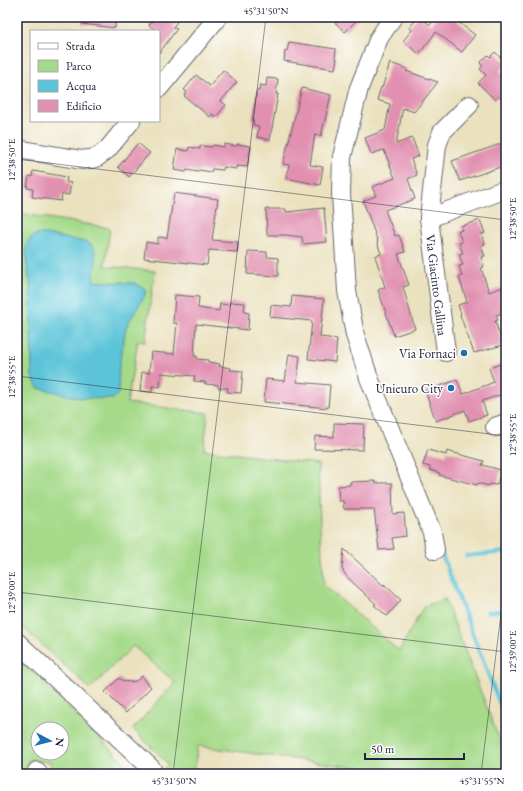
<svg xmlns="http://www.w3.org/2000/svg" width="523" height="791" font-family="'EB Garamond',serif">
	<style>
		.green { fill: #a6da8a; stroke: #647e62; fill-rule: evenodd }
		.water { fill: #5bc4d8; stroke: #3e738a }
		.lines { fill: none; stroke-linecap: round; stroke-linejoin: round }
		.stream { stroke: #5bc4d8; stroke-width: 4 }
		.building { fill: #e190b0 }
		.minor-casing { stroke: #686569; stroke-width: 20 }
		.minor { stroke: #fff; stroke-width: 18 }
		.ticks { fill: none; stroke: #22223b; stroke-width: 1; stroke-opacity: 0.45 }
		.poi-dot { fill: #1f6fb2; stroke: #fff; stroke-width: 1.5 }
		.labels { text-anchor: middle; stroke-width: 3; stroke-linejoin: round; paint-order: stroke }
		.street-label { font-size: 13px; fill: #22223b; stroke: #fff }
		.poi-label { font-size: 13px; fill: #22223b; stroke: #fff; text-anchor: end }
		.neatline { fill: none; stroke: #22223b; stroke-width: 1.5 }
		.ticks-label { font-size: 10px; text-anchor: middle; fill: #22223b }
	</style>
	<rect width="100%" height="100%" fill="#fff"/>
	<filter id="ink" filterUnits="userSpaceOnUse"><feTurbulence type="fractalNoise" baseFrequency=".025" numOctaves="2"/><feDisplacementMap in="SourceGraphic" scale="8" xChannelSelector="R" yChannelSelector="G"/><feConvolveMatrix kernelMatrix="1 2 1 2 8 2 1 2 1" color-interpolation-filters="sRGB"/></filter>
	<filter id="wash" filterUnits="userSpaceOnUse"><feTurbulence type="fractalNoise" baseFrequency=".012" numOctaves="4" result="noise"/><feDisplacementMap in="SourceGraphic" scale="16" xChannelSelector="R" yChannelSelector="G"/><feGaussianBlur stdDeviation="0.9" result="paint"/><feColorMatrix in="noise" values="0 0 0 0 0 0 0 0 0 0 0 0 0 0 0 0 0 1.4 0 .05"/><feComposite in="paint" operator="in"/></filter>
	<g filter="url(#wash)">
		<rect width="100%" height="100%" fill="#eae1be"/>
		<g class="green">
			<path d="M17,160L22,161L17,190Z"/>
			<path d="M17,213L110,228L105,266L155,271L145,342L138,341L127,403L208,413L204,450L318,464L320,524L324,585L399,651L424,606L445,599L506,757V774H403L198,746L193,774H159L168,764L133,729L175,682L133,646L90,689L17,622Z"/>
			<path d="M17,657L31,670L136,774H50L51,762L28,760L26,774H17ZM38,729H62V753H38Z"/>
		</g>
		<path class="water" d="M42,234L86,242C102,248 94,268 93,281L135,283L145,289V295L126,327L119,366L118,394L113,399L80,398L38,388L32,376L30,283L27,266L26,246L29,240L35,235Z"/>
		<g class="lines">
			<g class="stream">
				<path d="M441,552L506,720"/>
				<path d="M466,556L506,552"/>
				<path d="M487,612L506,610"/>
			</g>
		</g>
		<g id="blocks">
			<g class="building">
				<path d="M82,17H116L115,28L82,24Z"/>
				<path d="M155,17H171L177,22L173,27L177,29L159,53V31H156L149,25Z"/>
				<path d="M329,17H360L345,32Z"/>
				<path d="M418,17H420L430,25L437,17H452L475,35L462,52L436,32L419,54L403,41L412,30L409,28Z"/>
				<path d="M289,42L336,49L335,58H337L335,69L284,61L285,51H287Z"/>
				<path d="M495,52L506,63V64L500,71L506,77V104L498,96L495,100L478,83L486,75L480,69L483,66L480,63L488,55L490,57Z"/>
				<path d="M390,63L408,69L406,71L438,82L414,112L403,108L396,144L412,138L419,156L411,159L417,175L408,179L415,199L385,210L395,236L399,235L405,252L398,254L409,285L403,287L415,329L394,336L378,290L385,287L375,256L381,254L377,242H378L363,201L376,196L372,187L395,178L384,150L371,154L365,138L385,130L390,104L377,100L381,87L382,88Z"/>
				<path d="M223,70L237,82L221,101L226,105L216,117L212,114L210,117L184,96L187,92L184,90L196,75L210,86Z"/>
				<path d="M267,78L278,79L276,94H278L270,140L257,137L259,126L253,125L254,121H252L257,90L259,91L260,85L266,86Z"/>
				<path d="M302,88L331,95L321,136L315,134L310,165L323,167L320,185L286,178L289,165L283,164Z"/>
				<path d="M506,142V165L460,181L452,161Z"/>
				<path d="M138,143L150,153L129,177L118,167Z"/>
				<path d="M224,144L237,146V144L251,146L247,167L237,166L236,169L224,167L223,170L212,169L211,172L199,170L198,172L187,170L186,172L174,170L177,149L188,151L189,147L200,149V146L212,147L213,145L224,147Z"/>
				<path d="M33,171L67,177L66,182L71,183L69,195L62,194L61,201L32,197L33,189L27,188L29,176L32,177Z"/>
				<path d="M174,193L218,199L212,240L238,242L237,252L209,250L207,265L144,258L146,242L158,244V237L167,238Z"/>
				<path d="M324,208L327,242L303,244L302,237L286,235H267L266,209H286V212Z"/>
				<path d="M480,220L485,233L481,234L485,244L481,246L485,256L481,257L484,267L481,268L489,292L506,286V312L496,315L498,320L495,321L503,345L474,353L460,315L461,314L458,305L467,302L459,277L462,276L459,266L463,265L459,254L463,253L459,243L462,242L458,231L462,230L461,226Z"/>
				<path d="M248,251L267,252V257L278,258V276L247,274Z"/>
				<path d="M175,295L199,297L198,308L219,311L220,304L230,305V302L245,303L244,312L249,313L248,330L196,324L194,356H197V359L208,360V362L220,364L219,366L231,368L230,370L243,371L241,393L227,392L228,388H218V385L205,384V382L194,381L195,376L161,373L160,387L152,386V392L140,391L142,372L149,373L151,352L174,354L177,323H173Z"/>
				<path d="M292,296L324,299L320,337L337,339L335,362L308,359L312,321L270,317L271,305L291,307Z"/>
				<path d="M289,354L300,356L297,382L330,385L328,408L264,402L266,379L285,381Z"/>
				<path d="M506,362V393L482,401L487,415L469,421L465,410L436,421L425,391L457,380L463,394L494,382L489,368Z"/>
				<path d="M334,423L364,424L363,450L314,449L315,436L334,437Z"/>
				<path d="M428,450L446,455L447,451L484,461L482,465L501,470L497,485L490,484L489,486L478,483L477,485L439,475L440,473L430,470V467L423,465Z"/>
				<path d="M375,481V483H392L393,514L404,513L406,536L392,538L394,549L379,550L374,509H344L343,501H339L338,486L350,485V482Z"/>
				<path d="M344,549L384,586V584L401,600L387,616L374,605L376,604L347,577L342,569Z"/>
				<path d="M142,676L151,687L126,713L105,692L119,678L123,681L130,682L136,681Z"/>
			</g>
		</g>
	</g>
	<g filter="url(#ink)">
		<use href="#blocks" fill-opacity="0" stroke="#686569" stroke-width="1"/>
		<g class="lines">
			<g class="minor-casing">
				<g id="minor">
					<path d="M393,17L379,38L359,88L342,157L341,194L347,291L355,335L369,378L432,532L435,550"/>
					<path d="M159,88L218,17"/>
					<path d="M17,149L82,160L96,158L107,150L131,121"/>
					<path d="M429,218L506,189"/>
					<path d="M446,352L429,218L437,145L442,132L469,105"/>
					<path d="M495,427L506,423"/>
					<path d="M17,642L152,769"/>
					<path d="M37,774V771"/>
				</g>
			</g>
			<use href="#minor" class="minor"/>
		</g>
	</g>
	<path class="ticks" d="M17,159L506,220M17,376L506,436M17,592L506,652M173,774L266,17M481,774L506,574"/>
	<g class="poi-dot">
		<circle cx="464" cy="353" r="4"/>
		<circle cx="451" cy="388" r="4"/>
	</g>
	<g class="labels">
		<g class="street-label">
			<text transform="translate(437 285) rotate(83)" y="5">Via Giacinto Gallina</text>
		</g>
		<g class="poi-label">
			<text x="456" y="358">Via Fornaci</text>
			<text x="443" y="393">Unieuro City</text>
		</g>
	</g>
	<rect width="523" height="791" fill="none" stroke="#fff" stroke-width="44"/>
	<rect x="30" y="30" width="130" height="92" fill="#ffffff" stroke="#a7a7b1"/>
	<rect x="38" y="43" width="20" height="6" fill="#ffffff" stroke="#a7a7b1"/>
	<text x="66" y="50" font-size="12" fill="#22223b">Strada</text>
	<rect x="38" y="60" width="20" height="12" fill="#a6da8a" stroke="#a7a7b1"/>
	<text x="66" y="70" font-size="12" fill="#22223b">Parco</text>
	<rect x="38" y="80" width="20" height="12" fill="#5bc4d8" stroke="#a7a7b1"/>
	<text x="66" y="90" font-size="12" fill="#22223b">Acqua</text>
	<rect x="38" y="100" width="20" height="12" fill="#e190b0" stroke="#a7a7b1"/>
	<text x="66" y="110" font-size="12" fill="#22223b">Edificio</text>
	<g transform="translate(50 741) rotate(97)"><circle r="19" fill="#ffffff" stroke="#a7a7b1"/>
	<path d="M0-3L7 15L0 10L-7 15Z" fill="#1f6fb2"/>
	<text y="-6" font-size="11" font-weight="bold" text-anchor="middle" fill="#22223b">N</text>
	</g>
	<path d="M365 753v6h99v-6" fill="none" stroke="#22223b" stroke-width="2"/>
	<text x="371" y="753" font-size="12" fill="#22223b" stroke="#ffffff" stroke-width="3" paint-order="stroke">50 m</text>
	<rect x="22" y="22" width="479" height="747" class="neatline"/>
	<g class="ticks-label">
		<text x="266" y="14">45°31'50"N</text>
		<text transform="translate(11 160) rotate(-90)" y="4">12°38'50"E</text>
		<text transform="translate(512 219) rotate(-90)" y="4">12°38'50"E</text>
		<text transform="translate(11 377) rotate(-90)" y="4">12°38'55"E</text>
		<text transform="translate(512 435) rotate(-90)" y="4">12°38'55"E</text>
		<text transform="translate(11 593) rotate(-90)" y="4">12°39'00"E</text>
		<text transform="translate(512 652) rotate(-90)" y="4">12°39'00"E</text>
		<text x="174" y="784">45°31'50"N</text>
		<text x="482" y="784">45°31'55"N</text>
	</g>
</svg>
